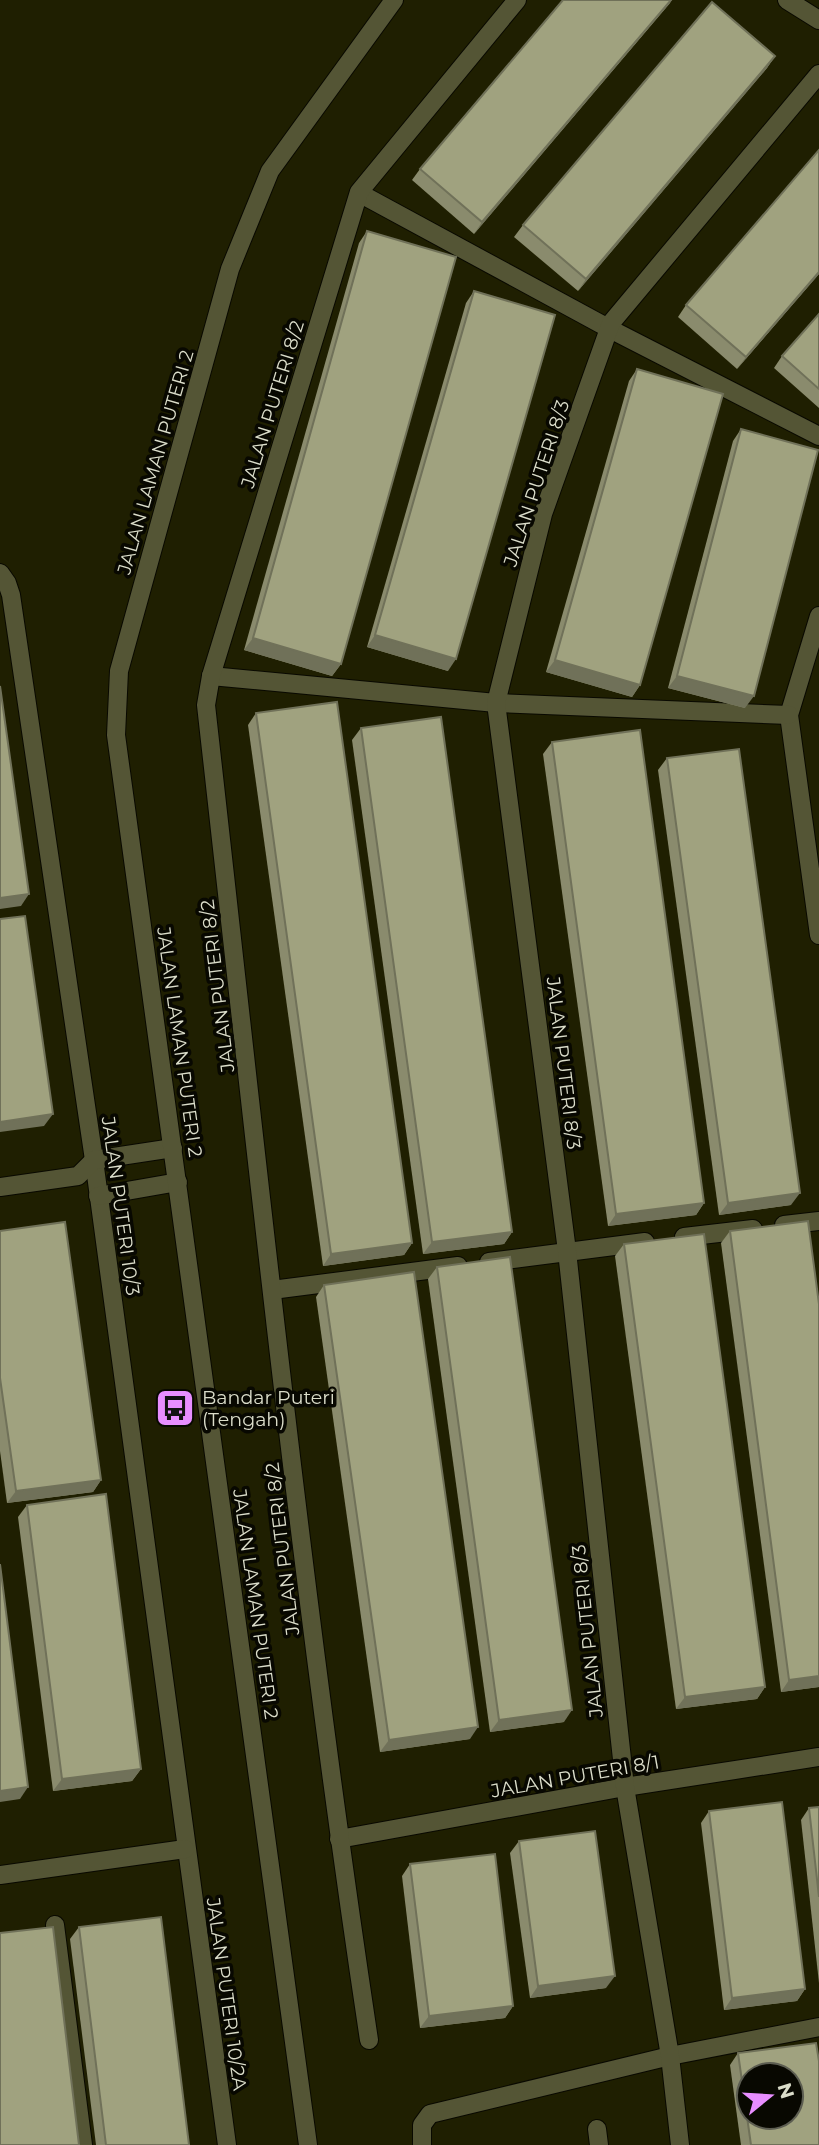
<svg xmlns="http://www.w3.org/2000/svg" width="819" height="2145" font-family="Montserrat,sans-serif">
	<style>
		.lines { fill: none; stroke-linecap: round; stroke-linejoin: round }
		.minor-casing { stroke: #090900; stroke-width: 20 }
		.minor { stroke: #545535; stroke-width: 18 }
		.wall { fill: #8a8b6d }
		.shaded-wall { fill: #707159 }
		.building { fill: #a0a27f; stroke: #707159; stroke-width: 2; fill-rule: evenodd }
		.labels { text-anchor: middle; stroke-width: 7; stroke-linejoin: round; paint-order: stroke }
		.street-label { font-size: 19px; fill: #dbddca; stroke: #080801 }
		.poi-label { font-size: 19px; fill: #dbddca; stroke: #080801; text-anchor: start }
	</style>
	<rect width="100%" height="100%" fill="#1f1f01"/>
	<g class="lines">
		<g class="minor-casing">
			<g id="minor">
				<path d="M787,0L819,20"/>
				<path d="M359,193L610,329L819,436"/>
				<path d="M0,573L7,583L11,595L94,1160L227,2145"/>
				<path d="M819,616L789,715L819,935"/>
				<path d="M211,676L496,703L789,715"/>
				<path d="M0,1187L78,1176L94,1160L173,1148"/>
				<path d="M98,1196L178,1182"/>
				<path d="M784,1225L819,1221"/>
				<path d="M684,1237L753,1229"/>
				<path d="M489,1262L645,1242"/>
				<path d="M272,1290L458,1266"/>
				<path d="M339,1839L625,1787L819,1757"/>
				<path d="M0,1875L185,1849"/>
				<path d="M55,1925L83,2145"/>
				<path d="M369,2040C302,1597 256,1150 206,705L211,676L359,192L517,0"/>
				<path d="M597,2129L599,2145"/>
				<path d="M308,2145L116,735L119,671L230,269L270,171L394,0"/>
				<path d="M422,2145V2125L430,2114L670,2056L819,2027"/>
				<path d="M680,2145L670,2056L625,1787L567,1251L496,703L543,514L611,323L819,74"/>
			</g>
		</g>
		<use href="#minor" class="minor"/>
	</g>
	<g class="wall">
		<path d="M671,2L474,234L412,180L420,169Z"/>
		<path d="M775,56L767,68L578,291L514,237L523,225Z"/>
		<path d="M367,231L341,664L332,676L244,650L359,243Z"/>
		<path d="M819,274L737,369L678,317L686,305Z"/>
		<path d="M474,291L448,671L367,647L466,303Z"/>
		<path d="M819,314V408L774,368L782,356Z"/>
		<path d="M637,369L640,685L632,697L546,672L629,381Z"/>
		<path d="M741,429L745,708L668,688L733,441Z"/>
		<path d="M256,713L412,1243L404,1255L323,1266L248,725Z"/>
		<path d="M361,728L512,1232L504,1244L423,1254L352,740Z"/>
		<path d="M552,742L704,1203L696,1215L608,1226L543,754Z"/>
		<path d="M667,758L791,1205L719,1215L658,770Z"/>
		<path d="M0,1231L101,1480L93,1492L7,1503L0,1451Z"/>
		<path d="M730,1231L819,1687L781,1692L721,1243Z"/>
		<path d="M624,1244L765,1687L757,1699L676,1709L615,1256Z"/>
		<path d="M437,1267L564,1722L490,1732L428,1279Z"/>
		<path d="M324,1285L470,1739L380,1752L316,1297Z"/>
		<path d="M27,1505L141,1769L132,1781L53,1791L18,1517Z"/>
		<path d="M819,1807V1983L801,1820L809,1808Z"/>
		<path d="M709,1811L805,1989L797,2001L724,2010L701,1823Z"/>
		<path d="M519,1841L606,1988L530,1998L510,1853Z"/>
		<path d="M410,1864L513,2006L505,2018L420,2028L402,1876Z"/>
		<path d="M79,1927L189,2145H96L70,1939Z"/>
		<path d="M738,2053L819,2145H741L730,2065Z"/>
	</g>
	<g class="shaded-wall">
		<path d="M671,0H672L474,234L482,222Z"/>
		<path d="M775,56L767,68L578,291L586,279Z"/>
		<path d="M819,272V274L737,369L746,357Z"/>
		<path d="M375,635L456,659L448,671L367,647Z"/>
		<path d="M253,638L341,664L332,676L244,650Z"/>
		<path d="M555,660L640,685L632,697L546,672Z"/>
		<path d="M677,676L754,696L745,708L668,688Z"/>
		<path d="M29,894L21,906L0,909V898Z"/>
		<path d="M53,1114L44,1126L0,1132V1122Z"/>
		<path d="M800,1193L791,1205L719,1215L728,1203Z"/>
		<path d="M704,1203L696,1215L608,1226L616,1214Z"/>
		<path d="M512,1232L504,1244L423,1254L432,1242Z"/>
		<path d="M412,1243L404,1255L323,1266L331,1254Z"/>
		<path d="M101,1480L93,1492L7,1503L16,1491Z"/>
		<path d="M819,1676V1687L781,1692L789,1680Z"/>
		<path d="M765,1687L757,1699L676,1709L685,1697Z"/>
		<path d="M572,1710L564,1722L490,1732L499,1720Z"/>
		<path d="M478,1727L470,1739L380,1752L389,1740Z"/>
		<path d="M141,1769L132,1781L53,1791L62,1779Z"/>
		<path d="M28,1787L20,1799L0,1802V1791Z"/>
		<path d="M615,1976L606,1988L530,1998L538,1986Z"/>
		<path d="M805,1989L797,2001L724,2010L732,1998Z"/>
		<path d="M513,2006L505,2018L420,2028L429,2016Z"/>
	</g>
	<g class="building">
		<path d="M563,0H671L482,222L420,169Z"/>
		<path d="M712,2L775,56L586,279L523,225Z"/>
		<path d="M819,150V272L746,357L686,305Z"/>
		<path d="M367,231L456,257L341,664L253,638Z"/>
		<path d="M474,291L555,315L456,659L375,635Z"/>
		<path d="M819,314V389L782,356Z"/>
		<path d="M637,369L723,394L640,685L555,660Z"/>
		<path d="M741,429L818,450L754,696L677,676Z"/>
		<path d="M0,686L29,894L0,898Z"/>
		<path d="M337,702L412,1243L331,1254L256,713Z"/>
		<path d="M441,717L512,1232L432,1242L361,728Z"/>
		<path d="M640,730L704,1203L616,1214L552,742Z"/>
		<path d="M739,749L800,1193L728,1203L667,758Z"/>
		<path d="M25,916L53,1114L0,1122V919Z"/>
		<path d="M808,1221L819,1304V1676L789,1680L730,1231Z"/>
		<path d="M65,1222L101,1480L16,1491L0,1378V1231Z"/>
		<path d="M704,1234L765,1687L685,1697L624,1244Z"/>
		<path d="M510,1257L572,1710L499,1720L437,1267Z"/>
		<path d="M414,1272L478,1727L389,1740L324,1285Z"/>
		<path d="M106,1494L141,1769L62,1779L27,1505Z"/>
		<path d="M0,1564L28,1787L0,1791Z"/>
		<path d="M782,1802L805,1989L732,1998L709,1811Z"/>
		<path d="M819,1807V1897L809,1808Z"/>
		<path d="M595,1831L615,1976L538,1986L519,1841Z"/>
		<path d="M495,1854L513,2006L429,2016L410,1864Z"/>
		<path d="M161,1917L189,2145H106L79,1927Z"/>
		<path d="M53,1927L79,2145H0V1933Z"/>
		<path d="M816,2043L819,2061V2145H751L738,2053ZM749,2075H791V2117H749Z"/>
	</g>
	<defs>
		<g id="bus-square" transform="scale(2.0125)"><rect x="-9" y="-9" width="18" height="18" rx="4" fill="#e88eff" stroke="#080801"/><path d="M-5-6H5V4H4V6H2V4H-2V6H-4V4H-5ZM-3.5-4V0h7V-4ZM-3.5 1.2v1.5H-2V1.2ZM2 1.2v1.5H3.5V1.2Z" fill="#111"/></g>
	</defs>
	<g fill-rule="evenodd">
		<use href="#bus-square" x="175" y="1408"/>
	</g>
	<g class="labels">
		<g class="street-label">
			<text transform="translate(272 404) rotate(-73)" y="7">JALAN PUTERI 8/2</text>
			<text transform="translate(155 462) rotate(-74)" y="7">JALAN LAMAN PUTERI 2</text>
			<text transform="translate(536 483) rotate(-72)" y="7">JALAN PUTERI 8/3</text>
			<text transform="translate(217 986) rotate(-97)" y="7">JALAN PUTERI 8/2</text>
			<text transform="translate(180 1042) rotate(82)" y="7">JALAN LAMAN PUTERI 2</text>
			<text transform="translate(564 1063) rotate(83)" y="7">JALAN PUTERI 8/3</text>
			<text transform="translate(121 1206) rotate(82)" y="7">JALAN PUTERI 10/3</text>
			<text transform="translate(282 1549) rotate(-97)" y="7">JALAN PUTERI 8/2</text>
			<text transform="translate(256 1604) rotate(82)" y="7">JALAN LAMAN PUTERI 2</text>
			<text transform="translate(587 1631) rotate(-96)" y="7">JALAN PUTERI 8/3</text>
			<text transform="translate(575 1776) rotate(-10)" y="7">JALAN PUTERI 8/1</text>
			<text transform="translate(227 1994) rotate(82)" y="7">JALAN PUTERI 10/2A</text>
		</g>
		<g class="poi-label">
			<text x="202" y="1404">Bandar Puteri<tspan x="202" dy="22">(Tengah)</tspan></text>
		</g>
	</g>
	<g transform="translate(770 2096) rotate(72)"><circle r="33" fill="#080801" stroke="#5c5d51" stroke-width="2"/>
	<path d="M0-5L12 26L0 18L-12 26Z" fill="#e88eff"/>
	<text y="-10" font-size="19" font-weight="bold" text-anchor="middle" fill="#dbddca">N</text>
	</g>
</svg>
